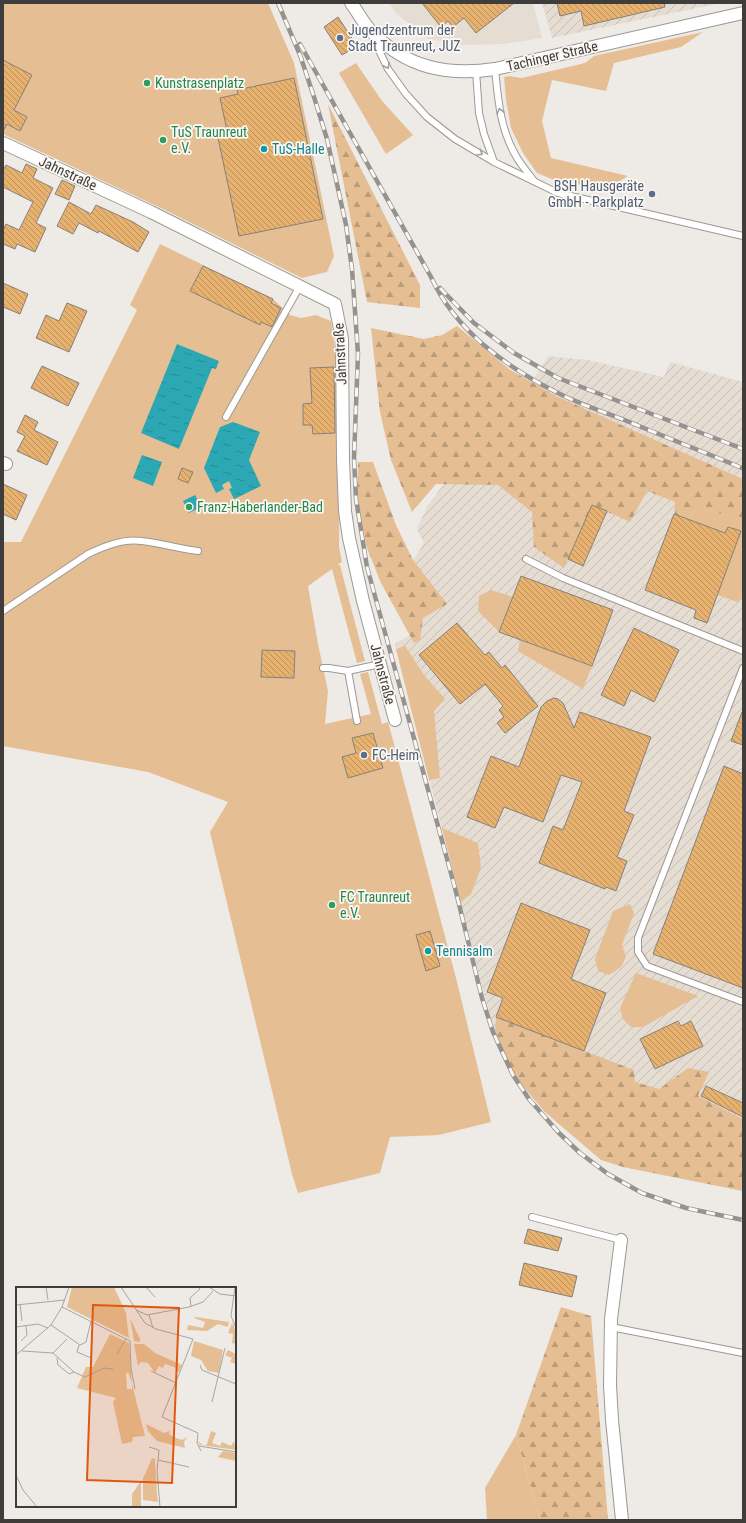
<svg xmlns="http://www.w3.org/2000/svg" width="746" height="1523" font-family="'Roboto Condensed',sans-serif">
	<style>
		.built { fill: #e5dcd2 }
		.industrial { fill: url(#industrial-furrows) }
		.green { fill: #e5bf93 }
		.forest { fill: url(#forest-firs) }
		.water { fill: url(#water-ripples) }
		.building { fill: url(#building-back-hatch); stroke: #84817d }
		.lines { fill: none; stroke-linecap: round; stroke-linejoin: round }
		.lane-casing { stroke: #9c9995; stroke-width: 8 }
		.street-casing { stroke: #9c9995; stroke-width: 14 }
		.lane { stroke: #fff; stroke-width: 6 }
		.street { stroke: #fff; stroke-width: 12 }
		.rail-casing { stroke: #95928f; stroke-width: 4.5 }
		.rail { stroke: #fbf8f3; stroke-width: 3; stroke-dasharray: 9; stroke-linecap: butt }
		.oneway { stroke: #9e9e9d }
		.service-dot { fill: #5c6f8a; stroke: #fbf8f3; stroke-width: 1.5 }
		.leisure-dot { fill: #2e9e5b; stroke: #fbf8f3; stroke-width: 1.5 }
		.culture-dot { fill: #0f9aa8; stroke: #fbf8f3; stroke-width: 1.5 }
		.labels { text-anchor: middle; stroke-width: 3.5; stroke-linejoin: round; paint-order: stroke }
		.service-label { font-size: 14px; fill: #4e5e75; stroke: #fbf8f3; text-anchor: start }
		.street-label { font-size: 14px; fill: #3e3d3b; stroke: #fbf8f3 }
		.leisure-label { font-size: 14px; fill: #27864d; stroke: #fbf8f3; text-anchor: start }
		.culture-label { font-size: 14px; fill: #0d838f; stroke: #fbf8f3; text-anchor: start }
		.inset-road { fill: none; stroke: #a8a5a2; stroke-width: 1 }
		.view { fill: #e0580e; fill-opacity: 0.15; stroke: #e0580e; stroke-width: 2 }
		.inset-edge { fill: none; stroke: #3e3d3b; stroke-width: 2 }
	</style>
	<defs>
		<pattern id="industrial-furrows" width="10" height="10" patternUnits="userSpaceOnUse"><rect width="10" height="10" fill="#e5dcd2"/><path d="M-1 1l2-2M0 10L10 0M9 11l2-2" fill="none" stroke="#c6beb5"/></pattern>
		<pattern id="forest-firs" width="22" height="20" patternUnits="userSpaceOnUse"><rect width="22" height="20" fill="#e5bf93"/><path d="M5 1l3.5 6h-7zM16 11l3.5 6h-7z" fill="#bb9c79"/></pattern>
		<pattern id="water-ripples" width="26" height="14" patternUnits="userSpaceOnUse"><rect width="26" height="14" fill="#2ba8b3"/><path d="M2 4q2-2 4 0t4 0M15 11q2-2 4 0t4 0" fill="none" stroke="#268a93"/></pattern>
		<pattern id="building-back-hatch" width="6" height="6" patternUnits="userSpaceOnUse"><rect width="6" height="6" fill="#e7b16f"/><path d="M-1 5l2 2M0 0l6 6M5-1l2 2" fill="none" stroke="#bd915c"/></pattern>
	</defs>
	<rect width="100%" height="100%" fill="#eeeae6"/>
	<path class="built" d="M389,3H533L542,38L504,44L464,45L428,39L396,13Z"/>
	<g class="industrial">
		<path d="M542,3H721L552,38Z"/>
		<path d="M548,356L587,360L664,377L670,362L743,382V1191L623,1167L601,1160L545,1112L516,1078L495,1031L485,998L396,649L395,644L410,635L380,581L413,560L416,556L424,543L417,529L428,505L470,450L532,382Z"/>
	</g>
	<g class="green">
		<path d="M3,3H268L294,63L334,256L327,272L302,278L163,209L3,134Z"/>
		<path d="M703,32L681,47L614,63L606,91L552,80L542,121L551,158L628,176L618,182L597,184L566,185L537,173L523,153L511,128L506,100L504,77L509,76L522,78L585,63L594,56Z"/>
		<path d="M356,63L382,101L413,135L386,154L339,73Z"/>
		<path d="M160,244L273,299L290,315L301,318L316,315L331,321L335,347L340,472L339,547L342,562L337,565H340L365,661L357,663L332,569L308,586L318,644L328,691L325,724L371,714L360,674L368,672L382,724L388,722L390,729L456,978L491,1122L439,1135L390,1137L380,1173L298,1193L292,1174L210,832L228,802L148,772L3,746V542H21L137,310L130,305Z"/>
		<path d="M700,506L743,522V597L738,602L717,595L741,531L728,527L725,533L687,519Z"/>
		<path d="M491,590L513,597L499,632L478,611L479,596Z"/>
		<path d="M520,640L592,666L583,689L518,651Z"/>
		<path d="M405,646L424,675L445,699L434,711L440,778L429,780L396,649Z"/>
		<path d="M442,828L478,843L481,868L471,894L461,902Z"/>
		<path d="M630,904L634,913L622,945L626,957L621,967L609,975L598,971L595,959L613,911Z"/>
		<path d="M636,973L698,996L643,1027H631L623,1019L620,1008Z"/>
		<path d="M516,1435L540,1520H487L485,1488Z"/>
	</g>
	<g class="forest">
		<path d="M328,104L420,285V308L367,302Z"/>
		<path d="M457,326L509,369L556,396L743,479V522L700,506L687,519L674,514L675,502L647,491L630,522L592,505L564,568L534,547L532,512L498,485L436,484L412,512L391,460L380,412L371,328L424,339L442,335Z"/>
		<path d="M358,462H373L396,525L413,560L447,604L423,618L420,640L414,643L380,581L366,545L357,499Z"/>
		<path d="M496,1017L634,1070L635,1082L659,1089L688,1068L709,1072L698,1096L743,1119V1191L623,1167L601,1160L545,1112L516,1078L495,1031Z"/>
		<path d="M561,1307L591,1316L608,1520H540L516,1435Z"/>
	</g>
	<g class="water">
		<path d="M177,344L219,361L216,369L212,368L179,449L141,433Z"/>
		<path d="M233,422L260,432L249,460L261,486L234,499L229,489L232,488L229,481L222,485L224,489L216,493L204,468L220,427Z"/>
		<path d="M142,455L162,462L153,486L133,478Z"/>
		<path d="M195,495L201,507L189,513L183,501Z"/>
	</g>
	<g class="building">
		<path d="M422,3H514L476,33L464,18L453,27L448,21L441,27Z"/>
		<path d="M557,3H664L665,7L584,26L581,11L560,16Z"/>
		<path d="M338,17L357,46L342,55L324,27Z"/>
		<path d="M3,60L32,75L14,110L27,117L20,131L7,124L3,131Z"/>
		<path d="M294,78L323,219L239,236L218,138L228,135L220,98L238,94L237,90Z"/>
		<path d="M26,164L37,169L33,178L53,188L36,223L46,228L35,252L17,244L15,249L3,244V230L6,224L19,230L33,202L3,187V171L6,165L22,173Z"/>
		<path d="M62,180L75,186L69,200L55,194Z"/>
		<path d="M69,202L91,214L96,205L133,222L149,232L138,252L99,231L98,233L79,223L73,234L57,226Z"/>
		<path d="M203,266L273,299L271,303L281,308L272,327L261,322L260,325L190,291Z"/>
		<path d="M3,283L28,294L20,314L3,307Z"/>
		<path d="M67,303L87,311L69,352L36,338L46,315L59,321Z"/>
		<path d="M42,366L79,383L68,406L31,388Z"/>
		<path d="M334,367L335,433L313,434L312,425H303V404L312,403L310,368Z"/>
		<path d="M25,415L38,422L34,430L58,442L47,465L17,451L25,436L17,432Z"/>
		<path d="M182,468L193,472L188,483L178,479Z"/>
		<path d="M3,484L27,495L16,520L3,514Z"/>
		<path d="M592,505L607,511L583,566L568,559Z"/>
		<path d="M674,514L725,533L728,527L741,531L707,623L694,618L696,610L645,590Z"/>
		<path d="M521,576L613,610L592,666L499,632Z"/>
		<path d="M457,623L485,655L489,652L502,668L505,665L538,706L505,733L497,723L504,717L499,710L503,706L485,684L460,704L419,655Z"/>
		<path d="M634,628L679,650L654,702L631,690L624,706L601,695Z"/>
		<path d="M262,650L295,651L294,678L261,677Z"/>
		<path d="M554,698L558,699L563,703L574,728L580,712L651,737L624,811L634,815L617,857L627,861L616,891L606,887L605,889L539,863L553,826L563,830L582,782L561,775L543,822L504,807L495,828L467,817L491,756L519,767L541,707L547,701Z"/>
		<path d="M742,712L743,713V745L731,741Z"/>
		<path d="M373,733L383,768L348,778L342,757L356,753L352,738Z"/>
		<path d="M724,766L743,774V988L653,954Z"/>
		<path d="M521,903L590,930L571,979L606,993L584,1051L496,1017L503,998L487,992Z"/>
		<path d="M430,931L440,966L426,971L416,935Z"/>
		<path d="M678,1021L681,1026L691,1021L703,1046L655,1069L640,1039Z"/>
		<path d="M706,1086L743,1103V1117L701,1096Z"/>
		<path d="M528,1229L562,1238L558,1251L524,1243Z"/>
		<path d="M524,1263L577,1276L572,1297L519,1285Z"/>
	</g>
	<g class="lines">
		<g class="lane-casing">
			<g id="lane">
				<path d="M373,38L388,69L406,94L427,117L455,139L494,162L558,193L743,236"/>
				<path d="M495,69C498,99 500,129 516,156C521,165 528,173 534,181"/>
				<path d="M476,71L479,113L484,134L494,162"/>
				<path d="M226,417L300,286"/>
				<path d="M526,559L563,578L743,651"/>
				<path d="M3,611L88,554C104,546 124,538 142,541C161,543 179,549 198,551"/>
				<path d="M323,668H329L348,671L380,664"/>
				<path d="M743,668L638,938V952L647,966L743,1002"/>
				<path d="M348,671L357,721"/>
				<path d="M532,1217L621,1240"/>
				<path d="M611,1327L743,1353"/>
			</g>
		</g>
		<g class="street-casing">
			<g id="street">
				<path d="M351,3C358,12 363,23 371,31C406,68 447,76 495,69L743,13"/>
				<path d="M3,143L151,212L335,304L342,339L343,459L345,511L349,538L363,601L395,720"/>
				<path d="M3,463L6,464"/>
				<path d="M621,1240L611,1319L610,1385L612,1420L622,1520"/>
			</g>
		</g>
		<use href="#lane" class="lane"/>
		<use href="#street" class="street"/>
		<g class="rail-casing">
			<g id="rail">
				<path d="M278,3L300,55L314,97L327,139L346,225L352,269L358,354L354,458L356,499L367,567L455,888L482,998L493,1032L513,1075L529,1099L559,1133L580,1153L608,1174L642,1193L686,1208L743,1220"/>
				<path d="M300,44L431,277C456,331 505,366 556,392C579,404 604,412 627,421C665,437 704,452 742,468"/>
				<path d="M440,288L474,323L514,353L558,378L743,449"/>
			</g>
		</g>
		<use href="#rail" class="rail"/>
	</g>
	<defs><path id="oneway-chevron" d="M-2-3.5L2.5 0L-2 3.5" fill="none" stroke-width="1.6" stroke-linecap="round" stroke-linejoin="round"/></defs>
	<g class="oneway">
		<use href="#oneway-chevron" transform="translate(387 66) rotate(63)"/>
		<use href="#oneway-chevron" transform="translate(500 111) rotate(-102)"/>
		<use href="#oneway-chevron" transform="translate(480 153) rotate(31)"/>
	</g>
	<g class="service-dot">
		<circle cx="340" cy="38" r="4"/>
		<circle cx="652" cy="194" r="4"/>
		<circle cx="364" cy="755" r="4"/>
	</g>
	<g class="leisure-dot">
		<circle cx="147" cy="83" r="4"/>
		<circle cx="163" cy="140" r="4"/>
		<circle cx="189" cy="507" r="4"/>
		<circle cx="332" cy="905" r="4"/>
	</g>
	<g class="culture-dot">
		<circle cx="264" cy="149" r="4"/>
		<circle cx="428" cy="951" r="4"/>
	</g>
	<g class="labels">
		<g class="service-label">
			<text x="348" y="35">Jugendzentrum der<tspan x="348" dy="16">Stadt Traunreut, JUZ</tspan></text>
			<text x="644" y="191" text-anchor="end">BSH Hausgeräte<tspan x="644" dy="16">GmbH - Parkplatz</tspan></text>
			<text x="372" y="760">FC-Heim</text>
		</g>
		<g class="street-label">
			<text transform="translate(552 56) rotate(-13)" y="5">Tachinger Straße</text>
			<text transform="translate(68 173) rotate(25)" y="5">Jahnstraße</text>
			<text transform="translate(340 354) rotate(-93)" y="5">Jahnstraße</text>
			<text transform="translate(383 674) rotate(75)" y="5">Jahnstraße</text>
		</g>
		<g class="leisure-label">
			<text x="155" y="88">Kunstrasenplatz</text>
			<text x="171" y="137">TuS Traunreut<tspan x="171" dy="16">e.V.</tspan></text>
			<text x="197" y="512">Franz-Haberlander-Bad</text>
			<text x="340" y="902">FC Traunreut<tspan x="340" dy="16">e.V.</tspan></text>
		</g>
		<g class="culture-label">
			<text x="272" y="154">TuS-Halle</text>
			<text x="436" y="956">Tennisalm</text>
		</g>
	</g>
	<g transform="translate(16 1287)">
		<rect width="220" height="220" fill="#eeeae6"/>
		<path d="M56,0H98L110,26L113,51L51,20ZM94,47L113,56L116,96L112,85L110,87L111,102H116V97L129,149L117,150L116,155L106,157L97,115L100,111L61,101L70,80H77ZM195,144L200,146L196,156L204,159L206,155L215,159L218,154L220,163L185,158L183,157L182,154L188,159L191,157ZM130,185L136,207L141,208L142,215L127,213V191ZM125,194V220H116V207Z" fill="#e5bf93"/>
		<path d="M180,30L213,35L212,40L202,37L191,44L171,43L172,38L187,41L189,35L178,31ZM114,31L124,52V55L118,54ZM216,36L220,43V57L216,56L217,47L212,46ZM178,54L207,63L203,86L192,84L185,73L175,69ZM118,57H128L139,66L166,78L163,85H160L161,81L149,77L147,81L143,79L139,86L132,76L125,75L122,79ZM212,63L220,67V77L214,75L216,71L209,68ZM130,137L148,146L154,144L153,147L160,151L166,153L171,150L168,155L169,161L141,154L132,144ZM207,164L220,166V174L202,170ZM136,171L139,172L141,208H136L130,185Z" fill="#e5bf93"/>
		<path class="inset-road" d="M30,0L32,13M105,0L129,36L140,42L177,52L146,130L182,146L181,156L185,164M130,0L139,10M193,0L204,7L220,9M219,0L215,29L220,41M4,17L6,34M0,18L49,13M46,20L114,54L115,81L119,102M175,20L174,11L184,2L183,0M120,23L131,28L173,20L187,15L197,4M133,28L137,41M35,38L64,58L70,55L75,34M0,40L22,37L32,41M5,54L11,48L10,39M63,58L61,65L75,71M6,64L37,66L51,52M37,66L58,85L69,90L88,81L97,82M101,67L110,52M0,68L35,38L46,20L53,0M41,71L42,78L53,87L58,85M184,78L186,83L220,97M135,84L160,96M196,115L209,61M183,159L220,165M133,160L143,163L141,184L144,220M142,173L173,180M0,188L7,203L21,220"/>
		<path class="view" d="M77,18L163,21L156,196L71,193Z"/>
		<rect width="220" height="220" class="inset-edge"/>
	</g>
	<rect width="746" height="1523" fill="none" stroke="#3e3d3b" stroke-width="8"/>
</svg>
